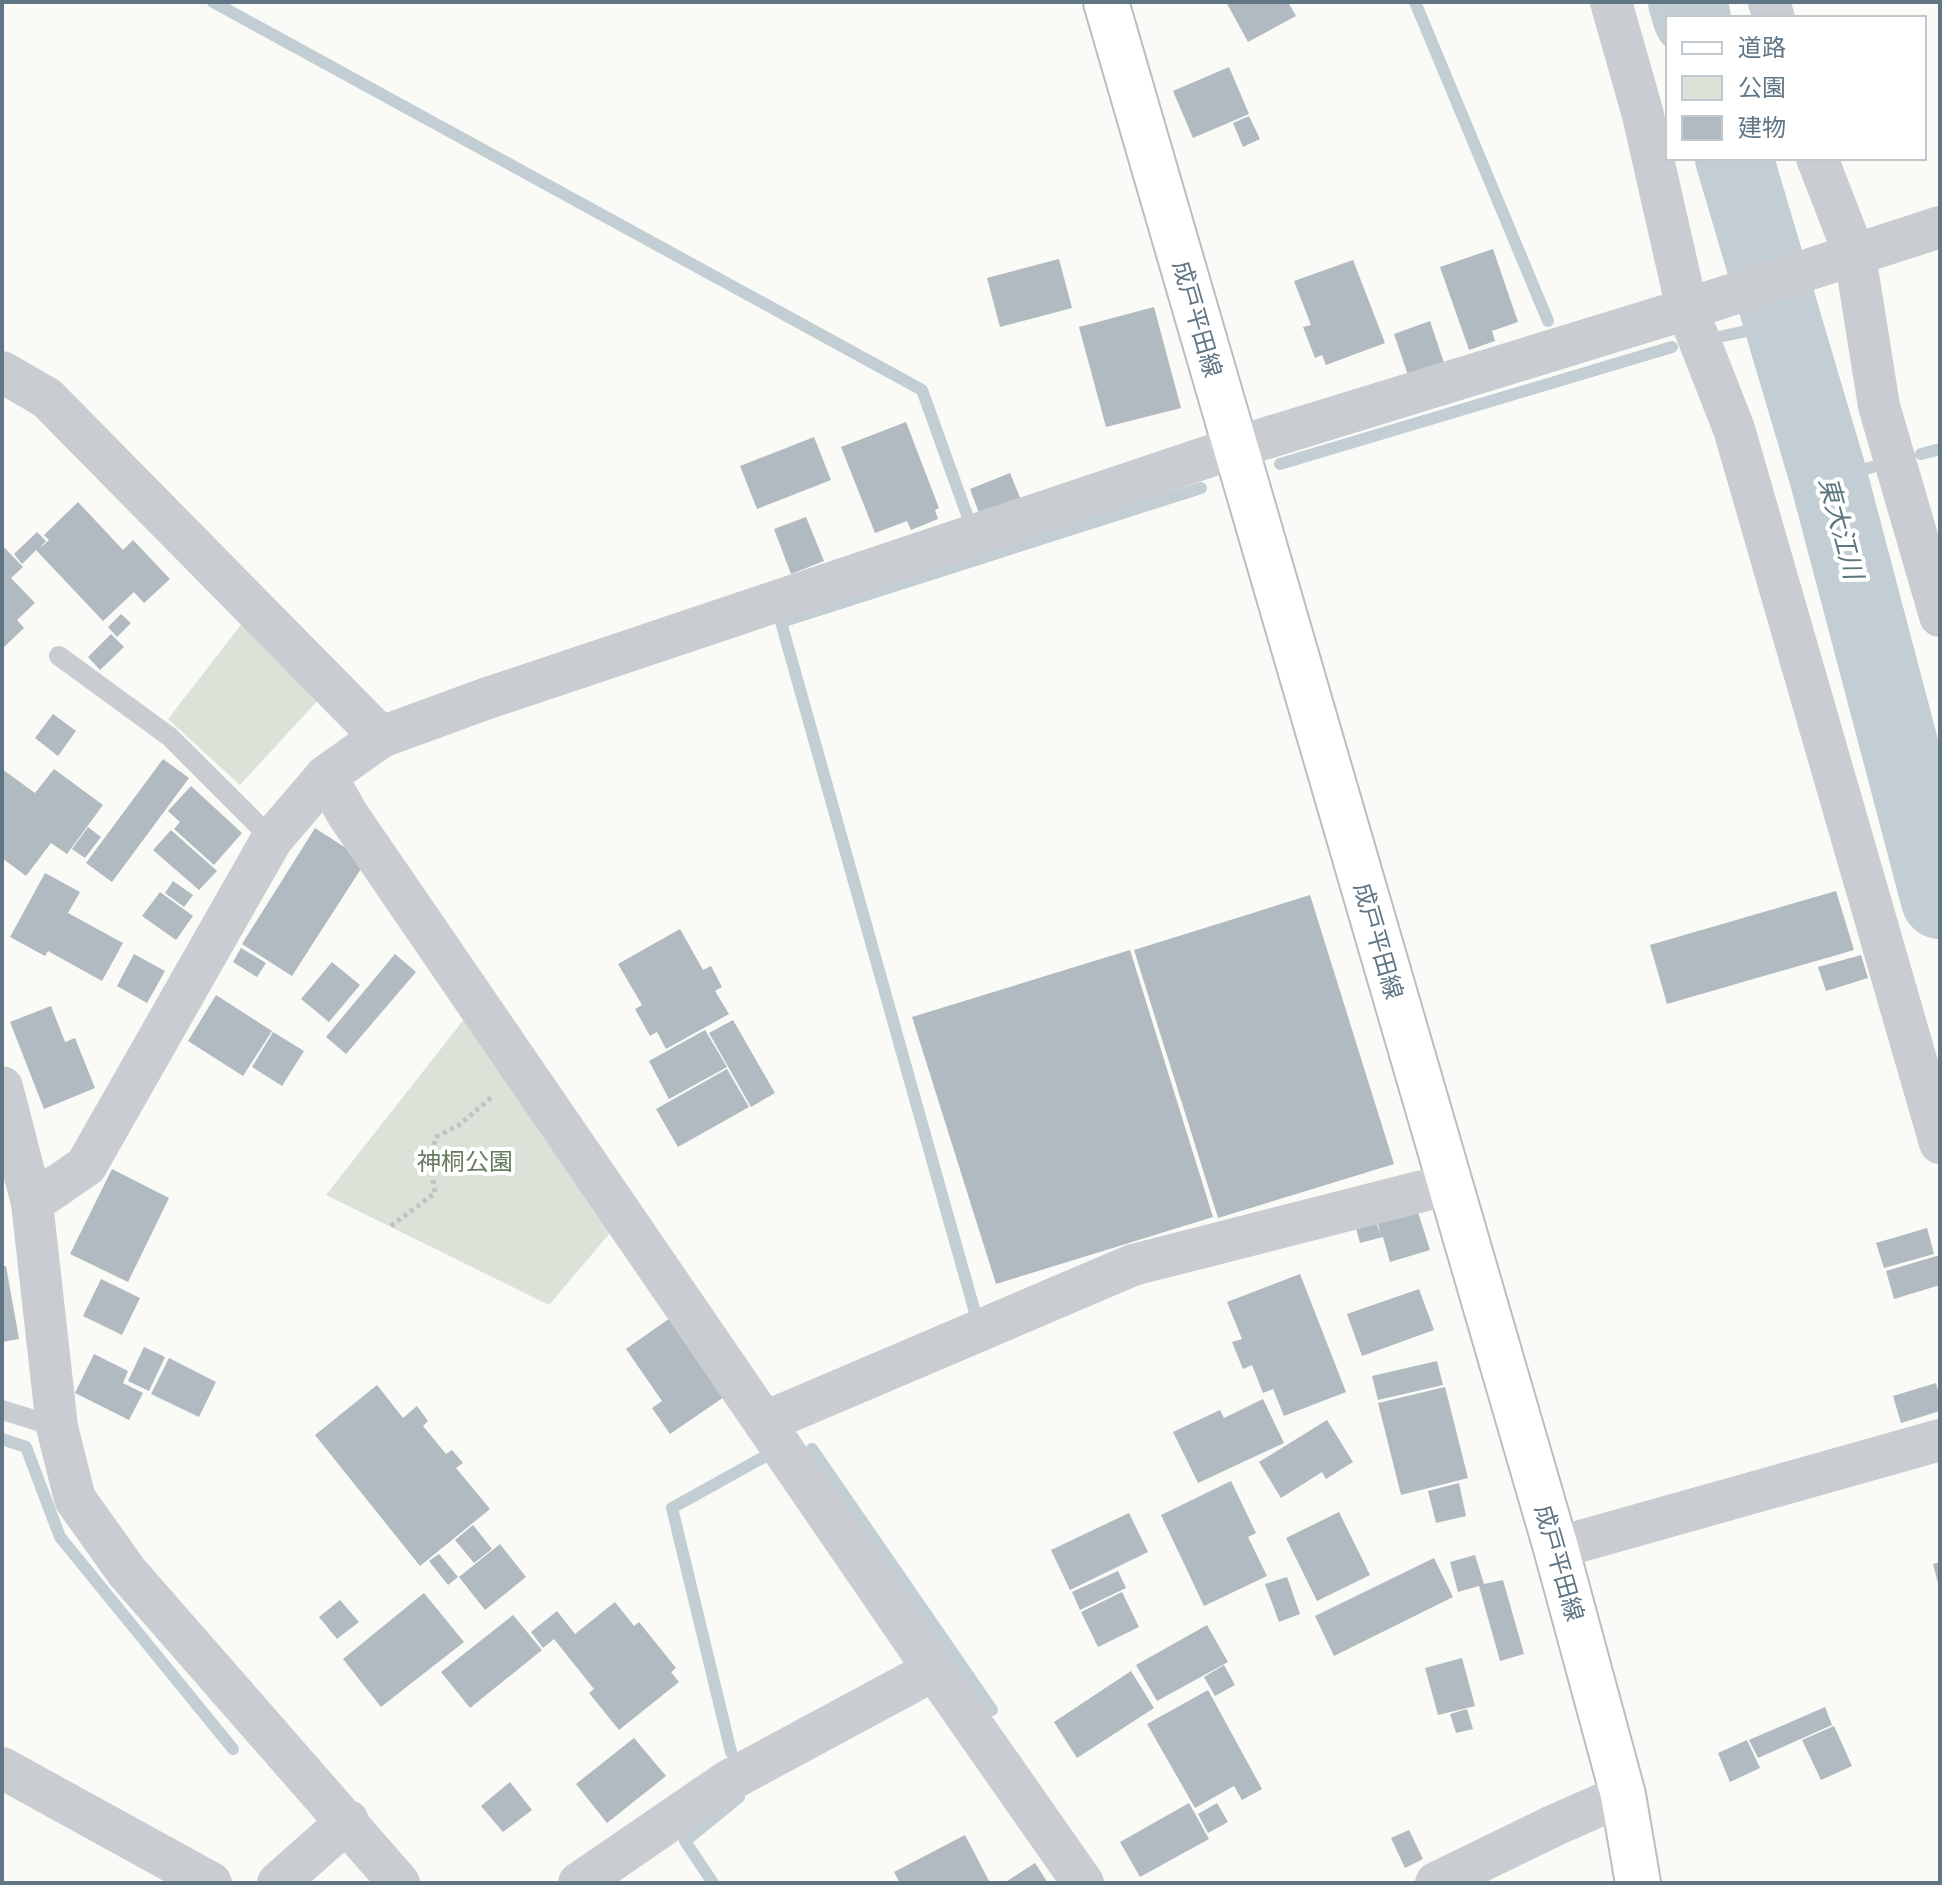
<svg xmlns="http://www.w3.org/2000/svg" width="1942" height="1885" font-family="Lato,'Noto Sans JP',sans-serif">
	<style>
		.green { fill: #dbe2d7 }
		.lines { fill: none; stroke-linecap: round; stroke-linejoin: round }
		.stream { stroke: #c2ced3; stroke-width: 12 }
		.river { stroke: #c2ced3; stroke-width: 78 }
		.building { fill: #b0bac0 }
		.secondary-casing { stroke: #b8bfc4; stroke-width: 48 }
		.path { stroke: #c0c3c5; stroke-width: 5; stroke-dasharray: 4 4; stroke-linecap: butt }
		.service { stroke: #c9cdd1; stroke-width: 20 }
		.minor { stroke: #c9cdd1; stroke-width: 42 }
		.secondary { stroke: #fff; stroke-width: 44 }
		.labels { text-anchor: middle; stroke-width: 8; stroke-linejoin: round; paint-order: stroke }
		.street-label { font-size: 24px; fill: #617685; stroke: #fff }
		.park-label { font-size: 24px; fill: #667b61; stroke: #fff }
		.water-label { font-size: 26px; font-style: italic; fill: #5c767e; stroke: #fff }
	</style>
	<rect width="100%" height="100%" fill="#fafaf7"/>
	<g class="green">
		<path d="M244,621L320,698L240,785L168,719Z"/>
		<path d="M469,1013L616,1226L549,1305L326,1195Z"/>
	</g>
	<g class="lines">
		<g class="stream">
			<path d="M213,2L922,390L967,515"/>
			<path d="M1415,2L1548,321"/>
			<path d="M1714,338L1783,323"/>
			<path d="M1921,454L1940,449"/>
			<path d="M1280,464L1672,347"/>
			<path d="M1829,479L1880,465"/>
			<path d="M976,1316L781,622L1201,488"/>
			<path d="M2,1439L26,1447L60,1537L233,1749"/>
			<path d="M812,1449L992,1710"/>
			<path d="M731,1752L672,1508L764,1457"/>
			<path d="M713,1883L685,1841L739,1797"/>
		</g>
		<g class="river">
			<path d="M1687,2L1692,18"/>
			<path d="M1734,158L1829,479L1940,900"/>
		</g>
	</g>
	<g class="building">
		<path d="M1226,2H1288L1296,16L1248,42Z"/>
		<path d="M1229,67L1249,114L1193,138L1173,91Z"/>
		<path d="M1249,116L1260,139L1243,147L1233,123Z"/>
		<path d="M1493,249L1518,322L1492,331L1495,341L1469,350L1440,267Z"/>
		<path d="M1059,259L1072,308L1000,327L987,278Z"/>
		<path d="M1353,260L1385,343L1326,365L1322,355L1315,358L1303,327L1311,325L1294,281Z"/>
		<path d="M1154,307L1181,408L1106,427L1079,327Z"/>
		<path d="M1430,321L1444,363L1408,375L1394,334Z"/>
		<path d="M906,422L939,508L935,510L938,519L911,530L907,521L875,533L841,447Z"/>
		<path d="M814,437L831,480L757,509L740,466Z"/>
		<path d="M1010,473L1025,510L984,526L970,489Z"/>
		<path d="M78,502L123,550L133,540L170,579L144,603L134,592L103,621L36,550L22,564L14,554L37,532L46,541L39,549L49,540L44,535Z"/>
		<path d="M806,517L824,561L791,574L774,529Z"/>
		<path d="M2,545L23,567L11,578L35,603L17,620L24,628L2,649Z"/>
		<path d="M121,614L131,623L117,637L108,627Z"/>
		<path d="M111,634L124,647L100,670L88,657Z"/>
		<path d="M53,714L76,731L58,756L35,738Z"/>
		<path d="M163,759L189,778L112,882L86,863Z"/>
		<path d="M2,769L35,793L54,769L103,805L67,854L51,843L26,876L2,858Z"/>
		<path d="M191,786L242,833L214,865L174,829L180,822L168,811Z"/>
		<path d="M88,827L101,837L85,858L72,849Z"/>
		<path d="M315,828L366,861L292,976L242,944Z"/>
		<path d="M171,830L217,871L199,890L153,850Z"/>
		<path d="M45,873L80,892L68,913L123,943L102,981L48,951L45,956L10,937Z"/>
		<path d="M173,881L193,895L184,907L165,893Z"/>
		<path d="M1836,891L1854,950L1667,1004L1650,945Z"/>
		<path d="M160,892L193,916L176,940L142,916Z"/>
		<path d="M1310,895L1394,1164L1218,1218L1134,950Z"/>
		<path d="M680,929L703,970L711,966L722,987L715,991L729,1014L666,1049L657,1032L650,1036L635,1009L642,1005L618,964Z"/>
		<path d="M241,948L266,963L257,977L233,962Z"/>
		<path d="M1130,950L1213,1217L996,1284L912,1017Z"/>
		<path d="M134,954L165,971L147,1003L117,986Z"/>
		<path d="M395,954L416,972L346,1054L326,1037Z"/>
		<path d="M1861,955L1868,978L1826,991L1818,967Z"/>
		<path d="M332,962L360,985L329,1022L301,999Z"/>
		<path d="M216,995L272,1031L243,1076L188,1041Z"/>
		<path d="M51,1006L65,1042L75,1038L95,1088L44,1109L10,1022Z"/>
		<path d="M733,1020L775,1093L751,1107L709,1033Z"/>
		<path d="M705,1030L727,1067L669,1099L649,1061Z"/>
		<path d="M273,1032L304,1051L282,1086L252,1067Z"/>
		<path d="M727,1069L749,1107L678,1147L656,1109Z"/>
		<path d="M112,1169L169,1198L128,1282L70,1254Z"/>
		<path d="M1416,1206L1430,1250L1390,1262L1383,1237L1360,1243L1355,1224L1375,1218L1380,1234L1377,1218Z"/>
		<path d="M1927,1228L1934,1254L1884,1268L1876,1243Z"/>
		<path d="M1940,1255V1285L1894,1299L1886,1271Z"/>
		<path d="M2,1266H6L19,1339L2,1342Z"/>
		<path d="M1300,1274L1346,1392L1284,1416L1273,1389L1263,1393L1252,1365L1243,1369L1232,1342L1242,1339L1227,1302Z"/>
		<path d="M101,1279L140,1298L122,1335L83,1316Z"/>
		<path d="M1419,1289L1434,1330L1362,1356L1347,1314Z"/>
		<path d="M673,1316L727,1395L670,1434L652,1408L662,1401L626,1349Z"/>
		<path d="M144,1347L165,1357L149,1391L128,1381Z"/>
		<path d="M94,1354L128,1371L123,1383L143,1393L129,1420L75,1393Z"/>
		<path d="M169,1358L216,1382L199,1417L151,1394Z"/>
		<path d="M1437,1361L1443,1385L1378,1400L1372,1376Z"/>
		<path d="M1936,1383L1940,1398V1411L1901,1423L1893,1396Z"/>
		<path d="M377,1385L403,1418L417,1406L428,1421L423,1426L446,1454L452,1450L463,1463L456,1468L490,1509L420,1566L315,1435Z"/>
		<path d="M1445,1387L1468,1478L1401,1495L1378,1403Z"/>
		<path d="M1263,1399L1284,1443L1198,1483L1173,1432L1220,1410L1224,1418Z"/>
		<path d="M1327,1420L1353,1462L1326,1479L1322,1472L1281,1498L1259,1462Z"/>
		<path d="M1231,1481L1256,1533L1248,1537L1267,1576L1204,1606L1161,1515Z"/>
		<path d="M1459,1483L1466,1516L1436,1523L1428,1491Z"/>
		<path d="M1339,1512L1370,1575L1317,1601L1286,1538Z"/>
		<path d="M1129,1513L1148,1552L1070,1590L1051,1550Z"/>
		<path d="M473,1525L492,1549L474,1563L455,1540Z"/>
		<path d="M500,1544L526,1577L485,1610L459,1577Z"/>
		<path d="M439,1554L458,1577L448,1585L429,1561Z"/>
		<path d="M1475,1555L1484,1584L1503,1580L1524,1654L1500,1661L1479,1586L1458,1592L1450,1562Z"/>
		<path d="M1434,1558L1453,1597L1334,1656L1315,1616Z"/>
		<path d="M1940,1562V1586L1939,1587L1933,1564Z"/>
		<path d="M1118,1571L1126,1588L1080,1610L1072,1592Z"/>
		<path d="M1287,1577L1300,1614L1279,1622L1265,1584Z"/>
		<path d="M1122,1592L1139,1627L1098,1647L1081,1612Z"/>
		<path d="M424,1593L464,1642L381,1707L343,1659Z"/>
		<path d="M340,1600L359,1622L337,1639L319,1617Z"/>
		<path d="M615,1602L634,1626L639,1622L676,1668L671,1672L679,1682L619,1730L589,1693L594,1689L554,1639L543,1648L531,1632L557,1611L575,1634Z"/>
		<path d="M513,1615L542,1650L470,1708L441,1672Z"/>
		<path d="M1207,1625L1228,1662L1157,1701L1136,1665Z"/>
		<path d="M1462,1658L1475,1706L1438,1715L1425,1668Z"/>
		<path d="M1224,1665L1235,1685L1215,1696L1204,1677Z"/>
		<path d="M1131,1671L1154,1708L1077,1758L1054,1722Z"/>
		<path d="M1208,1690L1262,1789L1242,1800L1234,1786L1195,1808L1147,1724Z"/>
		<path d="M1825,1707L1832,1725L1758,1758L1749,1740Z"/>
		<path d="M1467,1709L1473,1729L1456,1733L1450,1714Z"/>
		<path d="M1834,1726L1852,1766L1821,1780L1802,1740Z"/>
		<path d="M634,1738L666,1776L607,1823L576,1784Z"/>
		<path d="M1747,1740L1760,1768L1730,1782L1718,1753Z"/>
		<path d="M510,1782L532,1810L503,1832L481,1806Z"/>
		<path d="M1189,1803L1209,1839L1140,1877L1120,1842Z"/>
		<path d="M1217,1803L1228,1822L1208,1833L1198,1814Z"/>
		<path d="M1409,1830L1423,1859L1405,1868L1391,1838Z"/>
		<path d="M965,1835L990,1883H900L894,1872Z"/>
		<path d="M1035,1863L1048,1883H1004Z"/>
	</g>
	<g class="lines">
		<g class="secondary-casing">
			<path id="secondary" d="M1106,2L1556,1548L1623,1795L1638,1883"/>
		</g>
		<path class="path" d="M391,1226L435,1193L430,1161L436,1137L459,1125L492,1097"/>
		<g class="service">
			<path d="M59,656L170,737L272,839"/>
			<path d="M2,1410L57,1427"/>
		</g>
		<g class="minor">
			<path d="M1611,2L1643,115L1687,309L1734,429L1940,1143"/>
			<path d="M1769,2L1774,18"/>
			<path d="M1817,158L1855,256L1879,406L1940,616"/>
			<path d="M2,372L47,398L381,737"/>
			<path d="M326,776L348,815L934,1670L1083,1883"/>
			<path d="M2,1087L32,1203L57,1427L75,1499L127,1572L399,1883"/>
			<path d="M32,1203L86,1166L272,839L326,776L381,737L485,699L1234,448L1687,309L1940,227"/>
			<path d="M765,1422L1133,1265L1450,1184"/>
			<path d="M1556,1548L1940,1440"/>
			<path d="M2,1768L211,1883"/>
			<path d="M278,1883L348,1821"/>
			<path d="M579,1883L728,1781L934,1670"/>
			<path d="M1436,1883L1553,1826L1623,1795"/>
		</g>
		<use href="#secondary" class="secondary"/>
	</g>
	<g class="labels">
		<g class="street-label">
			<text transform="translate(1197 319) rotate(74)" y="8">成戸平田線</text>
			<text transform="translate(1378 941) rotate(74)" y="8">成戸平田線</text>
			<text transform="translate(1559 1563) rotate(74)" y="8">成戸平田線</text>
		</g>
		<g class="park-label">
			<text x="465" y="1170">神桐公園</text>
		</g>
		<g class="water-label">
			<text transform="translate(1841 528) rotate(75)" y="9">東大江川</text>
		</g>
	</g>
	<rect width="1942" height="1885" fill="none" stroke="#617685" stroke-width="8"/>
	<rect x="1666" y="16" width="260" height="144" fill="#ffffff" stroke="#c0c8ce" stroke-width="2"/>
	<rect x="1682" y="42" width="40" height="12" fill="#ffffff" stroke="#c0c8ce" stroke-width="2"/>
	<text x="1738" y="56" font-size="24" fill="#617685">道路</text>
	<rect x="1682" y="76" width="40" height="24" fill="#dbe2d7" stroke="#c0c8ce" stroke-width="2"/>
	<text x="1738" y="96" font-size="24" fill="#617685">公園</text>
	<rect x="1682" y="116" width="40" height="24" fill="#b0bac0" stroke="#c0c8ce" stroke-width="2"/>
	<text x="1738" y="136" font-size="24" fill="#617685">建物</text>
</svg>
